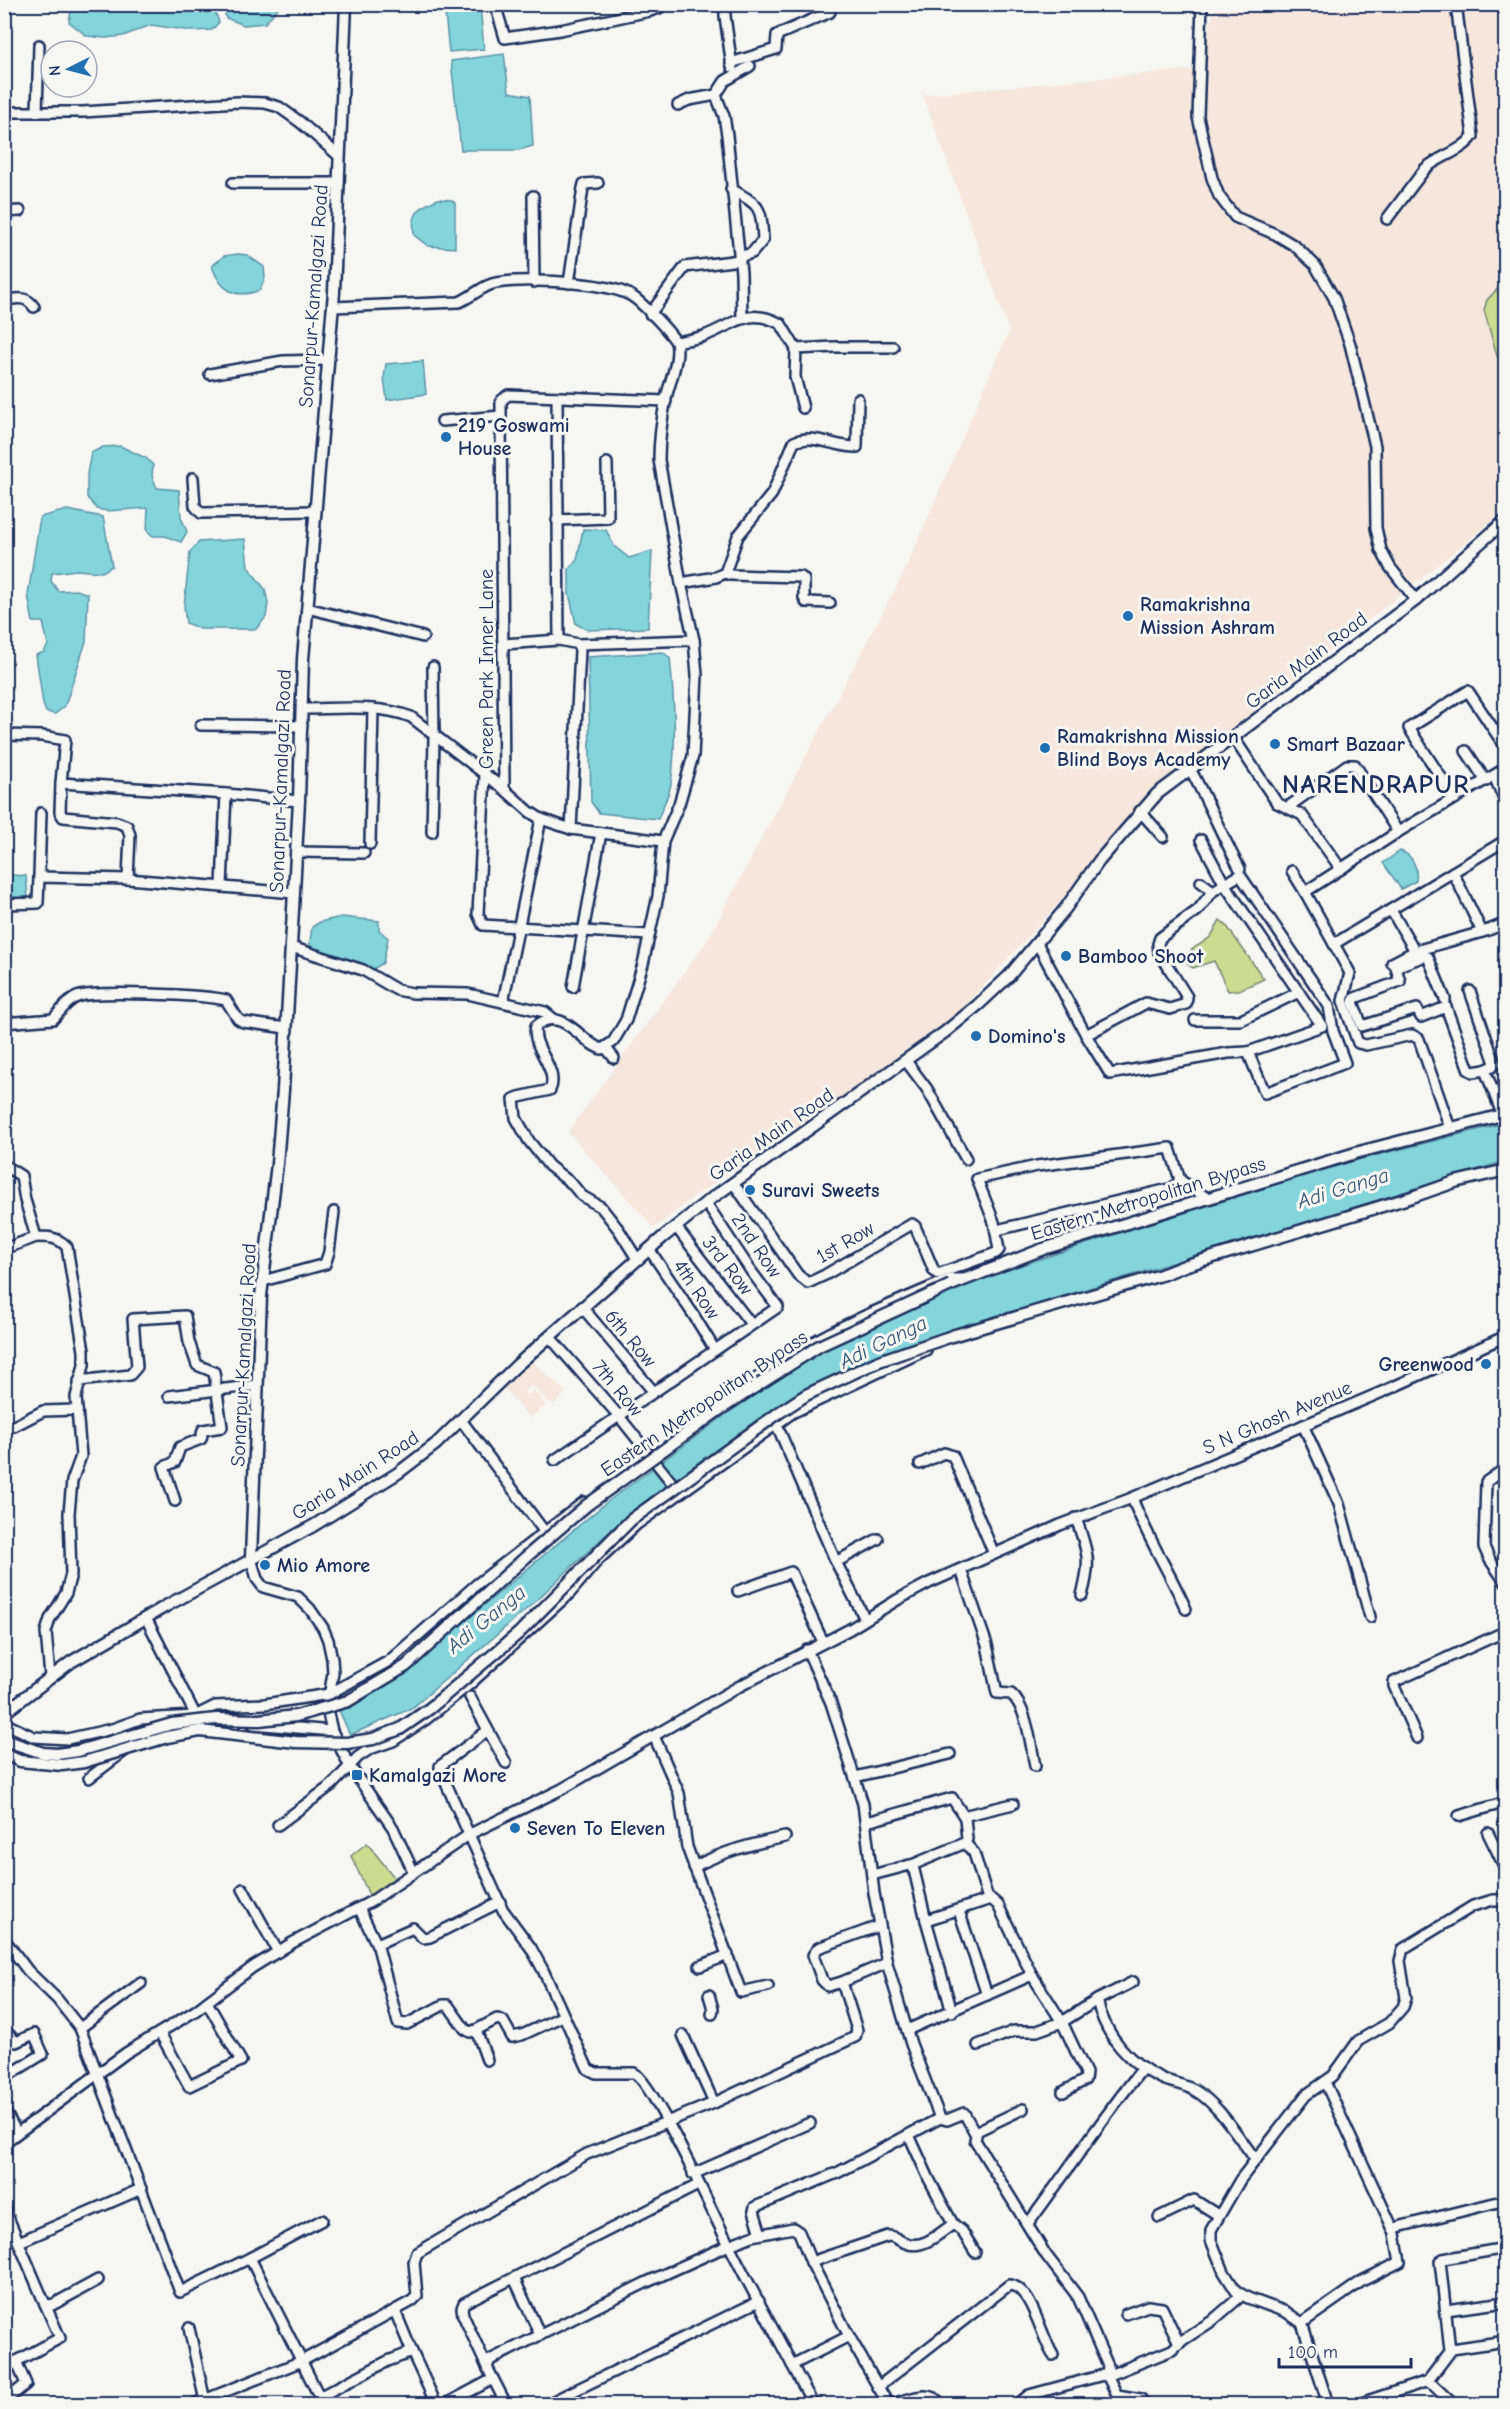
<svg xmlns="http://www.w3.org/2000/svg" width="1510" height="2409" font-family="'Comic Neue',sans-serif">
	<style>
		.built { fill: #f6e6dc }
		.green { fill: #cbdb8f; stroke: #738576; stroke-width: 1.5 }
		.water { fill: #84d5db; stroke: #5a93a9; stroke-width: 1.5 }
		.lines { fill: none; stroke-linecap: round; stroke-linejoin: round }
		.minor-casing { stroke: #1b2f5e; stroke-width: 14 }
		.major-casing { stroke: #1b2f5e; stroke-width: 15 }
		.minor { stroke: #f6f6f2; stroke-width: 9 }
		.major { stroke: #f6f6f2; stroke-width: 10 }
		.major-bridge-casing { stroke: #1b2f5e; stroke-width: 15; stroke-linecap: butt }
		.major-bridge { stroke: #f6f6f2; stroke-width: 10 }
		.poi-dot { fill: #1f6fb2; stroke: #f6f6f2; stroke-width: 2 }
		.labels { text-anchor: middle; stroke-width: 6; stroke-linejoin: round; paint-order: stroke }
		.street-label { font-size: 20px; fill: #1b2f5e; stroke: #f6f6f2 }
		.poi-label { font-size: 20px; font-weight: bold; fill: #1b2f5e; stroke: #f6f6f2; text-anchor: start }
		.water-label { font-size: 21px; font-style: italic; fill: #35587d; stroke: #f6f6f2 }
		.district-label { font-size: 26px; font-weight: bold; letter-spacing: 1.5px; fill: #1b2f5e; stroke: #f6f6f2 }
	</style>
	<rect width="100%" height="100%" fill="#f6f6f2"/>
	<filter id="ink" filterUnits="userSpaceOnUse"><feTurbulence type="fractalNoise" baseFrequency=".0167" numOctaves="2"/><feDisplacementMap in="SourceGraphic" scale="12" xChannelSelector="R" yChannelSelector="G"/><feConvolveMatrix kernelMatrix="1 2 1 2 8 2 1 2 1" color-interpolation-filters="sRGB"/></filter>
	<g filter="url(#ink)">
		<g class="built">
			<path d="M1215,5H1505V511L1152,793L1124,822L1056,906L960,1011L837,1101L695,1196L654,1228L568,1132L707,941L904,573L1009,331L923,95L1196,69L1199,77Z"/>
			<path d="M533,1362L566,1392L555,1404L548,1402L532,1385L523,1392L527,1395L533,1390L546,1406L529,1418L504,1388Z"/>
		</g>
		<g class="green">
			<path d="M1505,281V361L1497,356L1484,310L1487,300Z"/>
			<path d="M1220,920L1226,925L1264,979L1239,990L1228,991L1214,961L1193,968L1187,964C1184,948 1201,946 1210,937C1214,932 1217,925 1220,920Z"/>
			<path d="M367,1843L397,1881L372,1901L351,1856Z"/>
		</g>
		<g class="water">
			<path d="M212,4L219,22L212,30L192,31L151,25L123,36L105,38L87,36L69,22L72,5Z"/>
			<path d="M223,5H278V8L265,23L244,25L226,18Z"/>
			<path d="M480,5L484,49L449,52L445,13L457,11V7Z"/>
			<path d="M504,54L509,92L530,96L533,146L519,150H461L451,61Z"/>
			<path d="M438,199L451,200L455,203V248L428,246L414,235C411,214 418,207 438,199Z"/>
			<path d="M238,254L247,255L264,267L265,278L260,290C235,300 220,290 212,266L224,256Z"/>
			<path d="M423,361L426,394L387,400L384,378L386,364Z"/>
			<path d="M120,446L146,458L153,465L152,476L157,488L179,490L181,517L187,532L181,542L165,536H153L147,531L148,508L107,511L97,509L87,497V474L91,453L103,447Z"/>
			<path d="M67,510L103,517L112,566L102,572L76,570L52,573L51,581L58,591L77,590L88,594L86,641L65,706L55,714L46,712L43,704L36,655L44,652L48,645L43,622H33L28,595L40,517Z"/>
			<path d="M583,529L606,530L614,546L629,558L652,551L648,628L588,630L576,624L569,593V569L577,560Z"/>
			<path d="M245,539L248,567L265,589L268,603L266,617L256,629H200L186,623L184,606L190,552L199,542Z"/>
			<path d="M663,652L670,658C674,699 677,743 671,784C669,795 662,808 658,819L599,813L591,802L588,657Z"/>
			<path d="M1400,851C1413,855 1418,868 1416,881L1401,889L1383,863Z"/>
			<path d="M12,875L26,876L28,898L5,900L4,877Z"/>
			<path d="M341,917L379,921V930L388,938L383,963L370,971L309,949L312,927L320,922Z"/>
			<path d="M1505,1123V1161L946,1332L828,1379L762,1416L628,1514L530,1606L412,1708L350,1735L339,1710L396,1679L607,1502L732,1410L825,1349L955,1287L1132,1229L1346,1163Z"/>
		</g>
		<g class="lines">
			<g class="minor-casing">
				<g id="minor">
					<path d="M495,4L505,38L560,30L650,11L659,8L660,4"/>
					<path d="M728,4L725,7V16L732,67"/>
					<path d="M1202,4L1198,117L1212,178L1219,196L1235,217L1275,234L1295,246L1315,265L1334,298L1350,344L1375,446L1376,528L1381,550L1390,567L1416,600"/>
					<path d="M731,63L776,49L777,35L830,12L828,4"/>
					<path d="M678,105L689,100L716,95"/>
					<path d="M4,112H83L238,102L265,103L279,107L300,122L339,156"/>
					<path d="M37,112L39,45"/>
					<path d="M233,183H339"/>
					<path d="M731,189C761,206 761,206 763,240L752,253L739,257"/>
					<path d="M533,196L534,282"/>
					<path d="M4,212L20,211"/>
					<path d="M1387,219L1425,169C1439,156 1462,152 1473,136L1456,4"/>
					<path d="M569,283L583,188L584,184L598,183"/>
					<path d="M4,300C17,299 26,295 34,307"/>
					<path d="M333,307L459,302C472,297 483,285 496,283C524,278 606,282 630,295C641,301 669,331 676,342C680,359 670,381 666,398C662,418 659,439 659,460L681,583L694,640L697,675L693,756L679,804L663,841L658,896L643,964L626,1020L613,1042L602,1049C583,1045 563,1004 536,1026C530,1047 560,1069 550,1090L519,1097L514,1099L516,1118L529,1141L549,1166L571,1183L582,1196L601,1207L619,1230L637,1259"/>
					<path d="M650,314L685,267L740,260"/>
					<path d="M742,318L741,273L727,135L724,116L716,95L725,81L750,66"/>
					<path d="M676,342C686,340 695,339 704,336C734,325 747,306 781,324L796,349L835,347H893"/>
					<path d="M796,349L795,377L803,408"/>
					<path d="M210,374L283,361L328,360"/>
					<path d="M557,397L559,640"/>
					<path d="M501,416V401L508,395L666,401"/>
					<path d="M442,421L501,416L504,789"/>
					<path d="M193,478L195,506L201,513L315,511"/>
					<path d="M557,520L608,518L607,463"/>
					<path d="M725,573L731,575L801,577L804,580V598L806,602L830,603"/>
					<path d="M681,583L716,577L725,573L738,536L772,494L794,442C815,433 836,448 857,447L858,399"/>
					<path d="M307,608L423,637"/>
					<path d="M504,644L559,640L578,644L580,650L571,829"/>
					<path d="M578,644L694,640"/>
					<path d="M303,709C338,709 378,704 411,717L504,789L530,812L541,819L571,829L663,841"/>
					<path d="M201,725L302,726"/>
					<path d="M4,735L42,736L65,740L61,783L226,794L299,801"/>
					<path d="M1233,737L1277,803L1302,815L1341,869"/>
					<path d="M1466,751L1486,781"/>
					<path d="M1506,768L1398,832L1305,892L1334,944L1506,840"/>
					<path d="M1190,769C1208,801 1222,836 1240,869"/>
					<path d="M485,775L478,914L483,925L649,935"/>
					<path d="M1494,776L1506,804"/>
					<path d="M61,783L60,812L63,817L117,822L127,826L130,835L128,879"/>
					<path d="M1455,799L1409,728L1468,691L1506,748"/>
					<path d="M1288,807L1347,765H1355L1398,832"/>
					<path d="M1140,811L1163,837"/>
					<path d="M432,832L434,738L433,667"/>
					<path d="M1201,840L1225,885L1322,1026L1248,1052"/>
					<path d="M370,844L373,709"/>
					<path d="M296,852L364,853"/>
					<path d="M1292,871L1305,892"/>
					<path d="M1453,872L1482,932"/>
					<path d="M39,877L41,813"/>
					<path d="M1201,882L1213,891L1240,875L1329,1006L1333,1031L1345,1063L1265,1093L1248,1052L1228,1053L1110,1074L1086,1035L1146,1003L1170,1009L1186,1004L1187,997L1159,952L1158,944L1160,938L1198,910L1213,891"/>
					<path d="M222,886L226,794"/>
					<path d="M4,904L38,903L39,877L128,879L294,893"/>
					<path d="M1391,910L1415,951L1392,963"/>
					<path d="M1037,943L1086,1035"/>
					<path d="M1334,944L1350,973L1343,1001L1358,1043L1366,1045L1412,1035L1419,1039L1450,1128"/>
					<path d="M291,947L363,970L397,990L412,993L468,994L545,1012L555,1020"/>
					<path d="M1415,951L1486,931L1506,923"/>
					<path d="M573,987L601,833"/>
					<path d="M1470,991L1495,1063L1492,1067L1485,1070"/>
					<path d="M1445,999L1428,957L1425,956L1398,966L1396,968L1400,981L1355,998L1353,1002L1362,1026L1417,1009L1421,1017L1446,1007L1469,1070L1473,1072L1485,1070L1502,1114"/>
					<path d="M503,1002L541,819"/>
					<path d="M1195,1020H1241L1299,992"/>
					<path d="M4,1023L53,1019C60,1012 67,1001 77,997C94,990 205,995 226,1000L238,1019L243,1022L286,1028"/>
					<path d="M606,1048L614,1058"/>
					<path d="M906,1061L927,1089L966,1159"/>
					<path d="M4,1165L21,1176L25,1200L36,1237C49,1237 58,1237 67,1247L84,1351V1365L76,1397L81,1456L72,1481L69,1513L71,1574L66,1593L50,1619L46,1632L50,1677"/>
					<path d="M1180,1180L1207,1198"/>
					<path d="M734,1184L798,1275L808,1283L825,1275L912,1224L915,1226L934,1271L938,1274L996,1253L999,1250L994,1222L977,1179L1037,1166L1170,1148L1180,1180L1173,1188L997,1230"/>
					<path d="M676,1227L751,1324"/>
					<path d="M4,1249L36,1237"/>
					<path d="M649,1249L693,1314L715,1350"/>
					<path d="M263,1281L325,1264L329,1252L334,1212"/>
					<path d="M582,1307L653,1391"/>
					<path d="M549,1336L618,1415L680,1493"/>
					<path d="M79,1381L130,1375L137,1367L133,1319L185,1316L189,1342L197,1365L214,1372L222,1427L203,1430L201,1439L180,1447L175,1462L164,1467L175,1501"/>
					<path d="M169,1396L258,1385"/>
					<path d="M724,1401C752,1381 779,1362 808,1345C853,1319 902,1300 950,1279H964"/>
					<path d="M461,1420L544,1531"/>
					<path d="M776,1423L836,1562L865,1619"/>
					<path d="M1303,1425L1339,1504L1370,1617"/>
					<path d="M4,1428L14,1426L43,1411L77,1410"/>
					<path d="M555,1460L778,1307L751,1271L706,1203"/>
					<path d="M920,1464L944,1453L953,1456L994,1554"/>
					<path d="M1506,1468L1486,1482L1484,1547L1490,1560L1506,1583"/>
					<path d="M1132,1498C1147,1537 1169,1571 1186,1609"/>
					<path d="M1076,1518C1087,1551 1092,1560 1082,1595"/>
					<path d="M251,1558L257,1579L263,1587L298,1597L310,1609L323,1628L328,1640L332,1659L333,1673L327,1709L332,1731L349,1765L393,1828L413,1871"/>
					<path d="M836,1562L878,1539"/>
					<path d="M961,1570L987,1645L997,1693L1011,1694C1027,1707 1031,1746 1035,1766"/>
					<path d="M738,1591L791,1572L823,1642"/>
					<path d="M146,1618L198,1720"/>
					<path d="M807,1650L831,1703L863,1804L874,1893L887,1963L911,2044L940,2118L947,2120L964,2113L975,2133"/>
					<path d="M470,1697L506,1763"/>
					<path d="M4,1723L34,1737L67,1739L112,1729L140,1719L195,1716L215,1706L265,1704L329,1694L389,1661L477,1584L584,1502"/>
					<path d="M253,1724L332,1731"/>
					<path d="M487,1731L440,1766V1770L503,1910L531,1948L543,1970L588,2069L596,2073H634C653,2082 713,2214 727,2241C755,2296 784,2350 813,2404"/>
					<path d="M654,1736L679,1793L687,1847L741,1992L768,1986"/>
					<path d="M1417,1738L1394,1686V1682L1506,1631"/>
					<path d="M855,1777L950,1754"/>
					<path d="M89,1778L151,1731"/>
					<path d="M1459,1816L1506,1802"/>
					<path d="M867,1822L952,1798L965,1818"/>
					<path d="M278,1825L332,1785L358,1757L370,1749L393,1741L425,1720L471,1683L570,1593L597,1561L637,1524L792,1413L926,1350"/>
					<path d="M1488,1833L1506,1870"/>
					<path d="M965,1843L974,1853L988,1899"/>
					<path d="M912,1865L965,1843L967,1839L965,1818L967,1815L1013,1804"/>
					<path d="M694,1867C723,1851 753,1844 785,1837"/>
					<path d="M872,1875L910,1865L913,1866L926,1920"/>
					<path d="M243,1889L278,1952"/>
					<path d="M359,1908L378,1947L398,2023L407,2024L443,2005H448L465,2029L470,2032L476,2030"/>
					<path d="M959,1911L987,1995"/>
					<path d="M879,1926L818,1948L813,1955L822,1980L828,1986L842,1982L887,1963"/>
					<path d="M4,1939L28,1971L57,1999L80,2028L180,2292L250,2258L323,2404"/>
					<path d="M377,1944L413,1928L423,1938L430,1937L500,1902"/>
					<path d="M700,1966L728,1955"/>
					<path d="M1032,1975L1062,2022L1086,2073L1085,2080L1063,2092"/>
					<path d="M709,1995L713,2009L712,2014"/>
					<path d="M1097,2000C1105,2036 1130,2065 1163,2079C1173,2083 1185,2085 1194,2090C1219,2104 1238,2137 1256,2160"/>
					<path d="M80,2028L141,1983"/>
					<path d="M4,2029L16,2042L34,2034L43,2054L4,2078"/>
					<path d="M907,2030L1032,1975L998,1905L991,1899L926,1920L952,2012"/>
					<path d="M160,2033L189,2086L241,2061L207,2002"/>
					<path d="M683,2035L714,2103"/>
					<path d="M978,2045L1014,2031H1037L1062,2022L1097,2000L1133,1982"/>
					<path d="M487,2060L476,2030L497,2019L503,2021L512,2037L522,2035L563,2016"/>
					<path d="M1325,2082L1393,2229"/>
					<path d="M1023,2109L977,2131L975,2140L1046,2255L1078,2297L1108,2366L1107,2376"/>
					<path d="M4,2110L17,2133"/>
					<path d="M909,2135L929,2179L953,2224L962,2231L975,2252"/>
					<path d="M4,2143L126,2053L195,2011L253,1967L292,1943L372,1901L470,1834L562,1789L738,1687L850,1629L897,1600L929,1583L1060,1525L1132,1498L1382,1392L1506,1336"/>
					<path d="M693,2174L810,2123"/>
					<path d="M4,2208L45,2304L52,2305L98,2280"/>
					<path d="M1159,2217L1194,2200L1218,2215"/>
					<path d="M1028,2224C1067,2172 1102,2118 1143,2068"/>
					<path d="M761,2234L754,2211L755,2207L839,2172L940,2118"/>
					<path d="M19,2242L141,2189"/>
					<path d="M250,2258L322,2220"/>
					<path d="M811,2262L888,2236C895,2236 899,2241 906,2243C923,2250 940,2233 953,2224"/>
					<path d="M514,2278L540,2335"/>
					<path d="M1446,2310L1506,2302"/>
					<path d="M395,2311L412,2352"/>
					<path d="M1126,2314L1148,2306L1162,2308L1179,2343"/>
					<path d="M1302,2323L1362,2281L1400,2262L1394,2228L1506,2200"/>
					<path d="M189,2328L205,2401"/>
					<path d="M1450,2350L1440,2261L1443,2259L1506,2248"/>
					<path d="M792,2365L849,2336"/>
					<path d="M487,2367L463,2315L462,2308L464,2303L698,2185"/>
					<path d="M4,2368L60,2338L45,2304"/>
					<path d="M1107,2376L1172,2350L1183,2340L1212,2321L1241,2296"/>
					<path d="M1427,2382L1452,2349L1506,2341"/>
					<path d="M878,2387L1009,2285C1031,2285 1042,2339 1053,2355"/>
					<path d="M10,2397L26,2384L16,2361"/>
					<path d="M319,2397L388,2361L412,2352L436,2404"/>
					<path d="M194,2404L302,2361L412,2301L417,2296L414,2262L417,2253L587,2154L714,2103L855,2037L857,2030L842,1982"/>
					<path d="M446,2404L493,2379"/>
					<path d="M506,2404L487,2367L490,2360L645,2283L729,2245L752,2236L793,2228L799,2232L811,2262L849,2336L888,2404"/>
					<path d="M547,2404L759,2301"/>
					<path d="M892,2404C909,2400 929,2388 941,2404"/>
					<path d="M1018,2404L1029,2395L1103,2375L1108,2377L1117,2395L1141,2399L1143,2404"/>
					<path d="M1328,2404L1302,2323L1286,2312L1248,2298L1236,2291L1224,2272L1211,2240V2230L1240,2180L1306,2095L1333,2076L1358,2041L1389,2023L1403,2007L1406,1998L1400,1961L1403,1949L1473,1906L1493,1900H1506"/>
					<path d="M1358,2404L1425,2382L1433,2385L1453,2404"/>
				</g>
			</g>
			<g class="major-casing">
				<g id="major">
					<path d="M951,1285L1043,1249L1359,1152L1506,1114"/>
					<path d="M955,1335L1161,1275L1187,1265L1412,1197L1455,1182L1506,1170"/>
					<path d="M251,1558L261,1296L277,1164L283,1090L299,801L303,659L334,292L346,4"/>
					<path d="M4,1713L71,1662L166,1606L313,1526L398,1473L436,1444L516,1366L662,1238L708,1201L945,1032L978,1005L1009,976L1065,909L1099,861L1157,794L1416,600L1506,520"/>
				</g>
			</g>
			<use href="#minor" class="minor"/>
			<use href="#major" class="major"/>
			<g class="major-bridge-casing">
				<g id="major-bridge">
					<path d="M4,1740L43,1753L57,1754L78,1751L172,1724L216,1719L259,1720L296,1716L348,1701L406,1666L526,1557L587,1505L719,1410L819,1346L951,1285"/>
					<path d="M4,1754L20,1761L62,1765L84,1762L167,1737L200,1731L296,1742L347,1743L373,1739L400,1729L429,1709L519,1633L631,1520L780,1412L806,1395L879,1361L955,1335"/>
				</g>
			</g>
			<use href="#major-bridge" class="major-bridge"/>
		</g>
	</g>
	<g class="poi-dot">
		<circle cx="446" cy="437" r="6"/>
		<circle cx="1128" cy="616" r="6"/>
		<circle cx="1275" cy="744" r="6"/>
		<circle cx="1045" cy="748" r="6"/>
		<circle cx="1066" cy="956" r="6"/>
		<circle cx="976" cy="1036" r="6"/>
		<circle cx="750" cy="1190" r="6"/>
		<circle cx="1486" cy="1364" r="6"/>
		<circle cx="265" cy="1565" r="6"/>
		<rect x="351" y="1769" width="12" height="12" rx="3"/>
		<circle cx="515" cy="1828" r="6"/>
	</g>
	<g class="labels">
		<g class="street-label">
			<text transform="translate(313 296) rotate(-86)" y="7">Sonarpur-Kamalgazi Road</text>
			<text transform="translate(1306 660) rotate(-37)" y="7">Garia Main Road</text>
			<text transform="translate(486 669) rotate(-90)" y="7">Green Park Inner Lane</text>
			<text transform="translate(280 781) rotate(-88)" y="7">Sonarpur-Kamalgazi Road</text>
			<text transform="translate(771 1134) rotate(-35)" y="7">Garia Main Road</text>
			<text transform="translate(1148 1198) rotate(-17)" y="7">Eastern Metropolitan Bypass</text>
			<text transform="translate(845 1242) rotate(-30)" y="7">1st Row</text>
			<text transform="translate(757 1245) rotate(56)" y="7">2nd Row</text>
			<text transform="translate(728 1265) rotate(52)" y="7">3rd Row</text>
			<text transform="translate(697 1289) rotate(56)" y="7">4th Row</text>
			<text transform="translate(631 1338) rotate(50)" y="7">6th Row</text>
			<text transform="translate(243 1355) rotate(-87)" y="7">Sonarpur-Kamalgazi Road</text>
			<text transform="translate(618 1388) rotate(50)" y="7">7th Row</text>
			<text transform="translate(704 1403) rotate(-34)" y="7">Eastern Metropolitan Bypass</text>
			<text transform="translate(1277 1417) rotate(-23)" y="7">S N Ghosh Avenue</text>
			<text transform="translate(355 1475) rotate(-33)" y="7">Garia Main Road</text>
		</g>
		<g class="poi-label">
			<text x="458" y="432">219 Goswami<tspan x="458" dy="23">House</tspan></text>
			<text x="1140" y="611">Ramakrishna<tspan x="1140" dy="23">Mission Ashram</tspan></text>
			<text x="1057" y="743">Ramakrishna Mission<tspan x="1057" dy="23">Blind Boys Academy</tspan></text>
			<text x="1287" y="751">Smart Bazaar</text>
			<text x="1078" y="963">Bamboo Shoot</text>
			<text x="988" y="1043">Domino's</text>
			<text x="762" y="1197">Suravi Sweets</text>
			<text x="1474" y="1371" text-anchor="end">Greenwood</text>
			<text x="277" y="1572">Mio Amore</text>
			<text x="369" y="1782">Kamalgazi More</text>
			<text x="527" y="1835">Seven To Eleven</text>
		</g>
		<g class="water-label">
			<text transform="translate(1343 1188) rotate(-17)" y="7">Adi Ganga</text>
			<text transform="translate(883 1342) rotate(-26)" y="7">Adi Ganga</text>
			<text transform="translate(486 1619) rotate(-39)" y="7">Adi Ganga</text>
		</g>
		<g class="district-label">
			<text x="1376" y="793">NARENDRAPUR</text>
		</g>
	</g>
	<rect width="1510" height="2409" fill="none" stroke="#f6f6f2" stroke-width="24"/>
	<rect x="12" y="12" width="1486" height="2385" fill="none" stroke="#1b2f5e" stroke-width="2" filter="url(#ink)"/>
	<g transform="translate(69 69) rotate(264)"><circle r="28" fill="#f6f6f2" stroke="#9ea6b7" stroke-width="1.5"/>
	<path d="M0-4.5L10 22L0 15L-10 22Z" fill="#1f6fb2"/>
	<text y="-9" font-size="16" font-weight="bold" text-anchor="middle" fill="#1b2f5e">N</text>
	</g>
	<path d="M1279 2358v9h132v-9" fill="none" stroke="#1b2f5e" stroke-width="3"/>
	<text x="1288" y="2358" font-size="18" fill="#1b2f5e" stroke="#f6f6f2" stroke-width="4.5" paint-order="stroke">100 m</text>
</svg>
